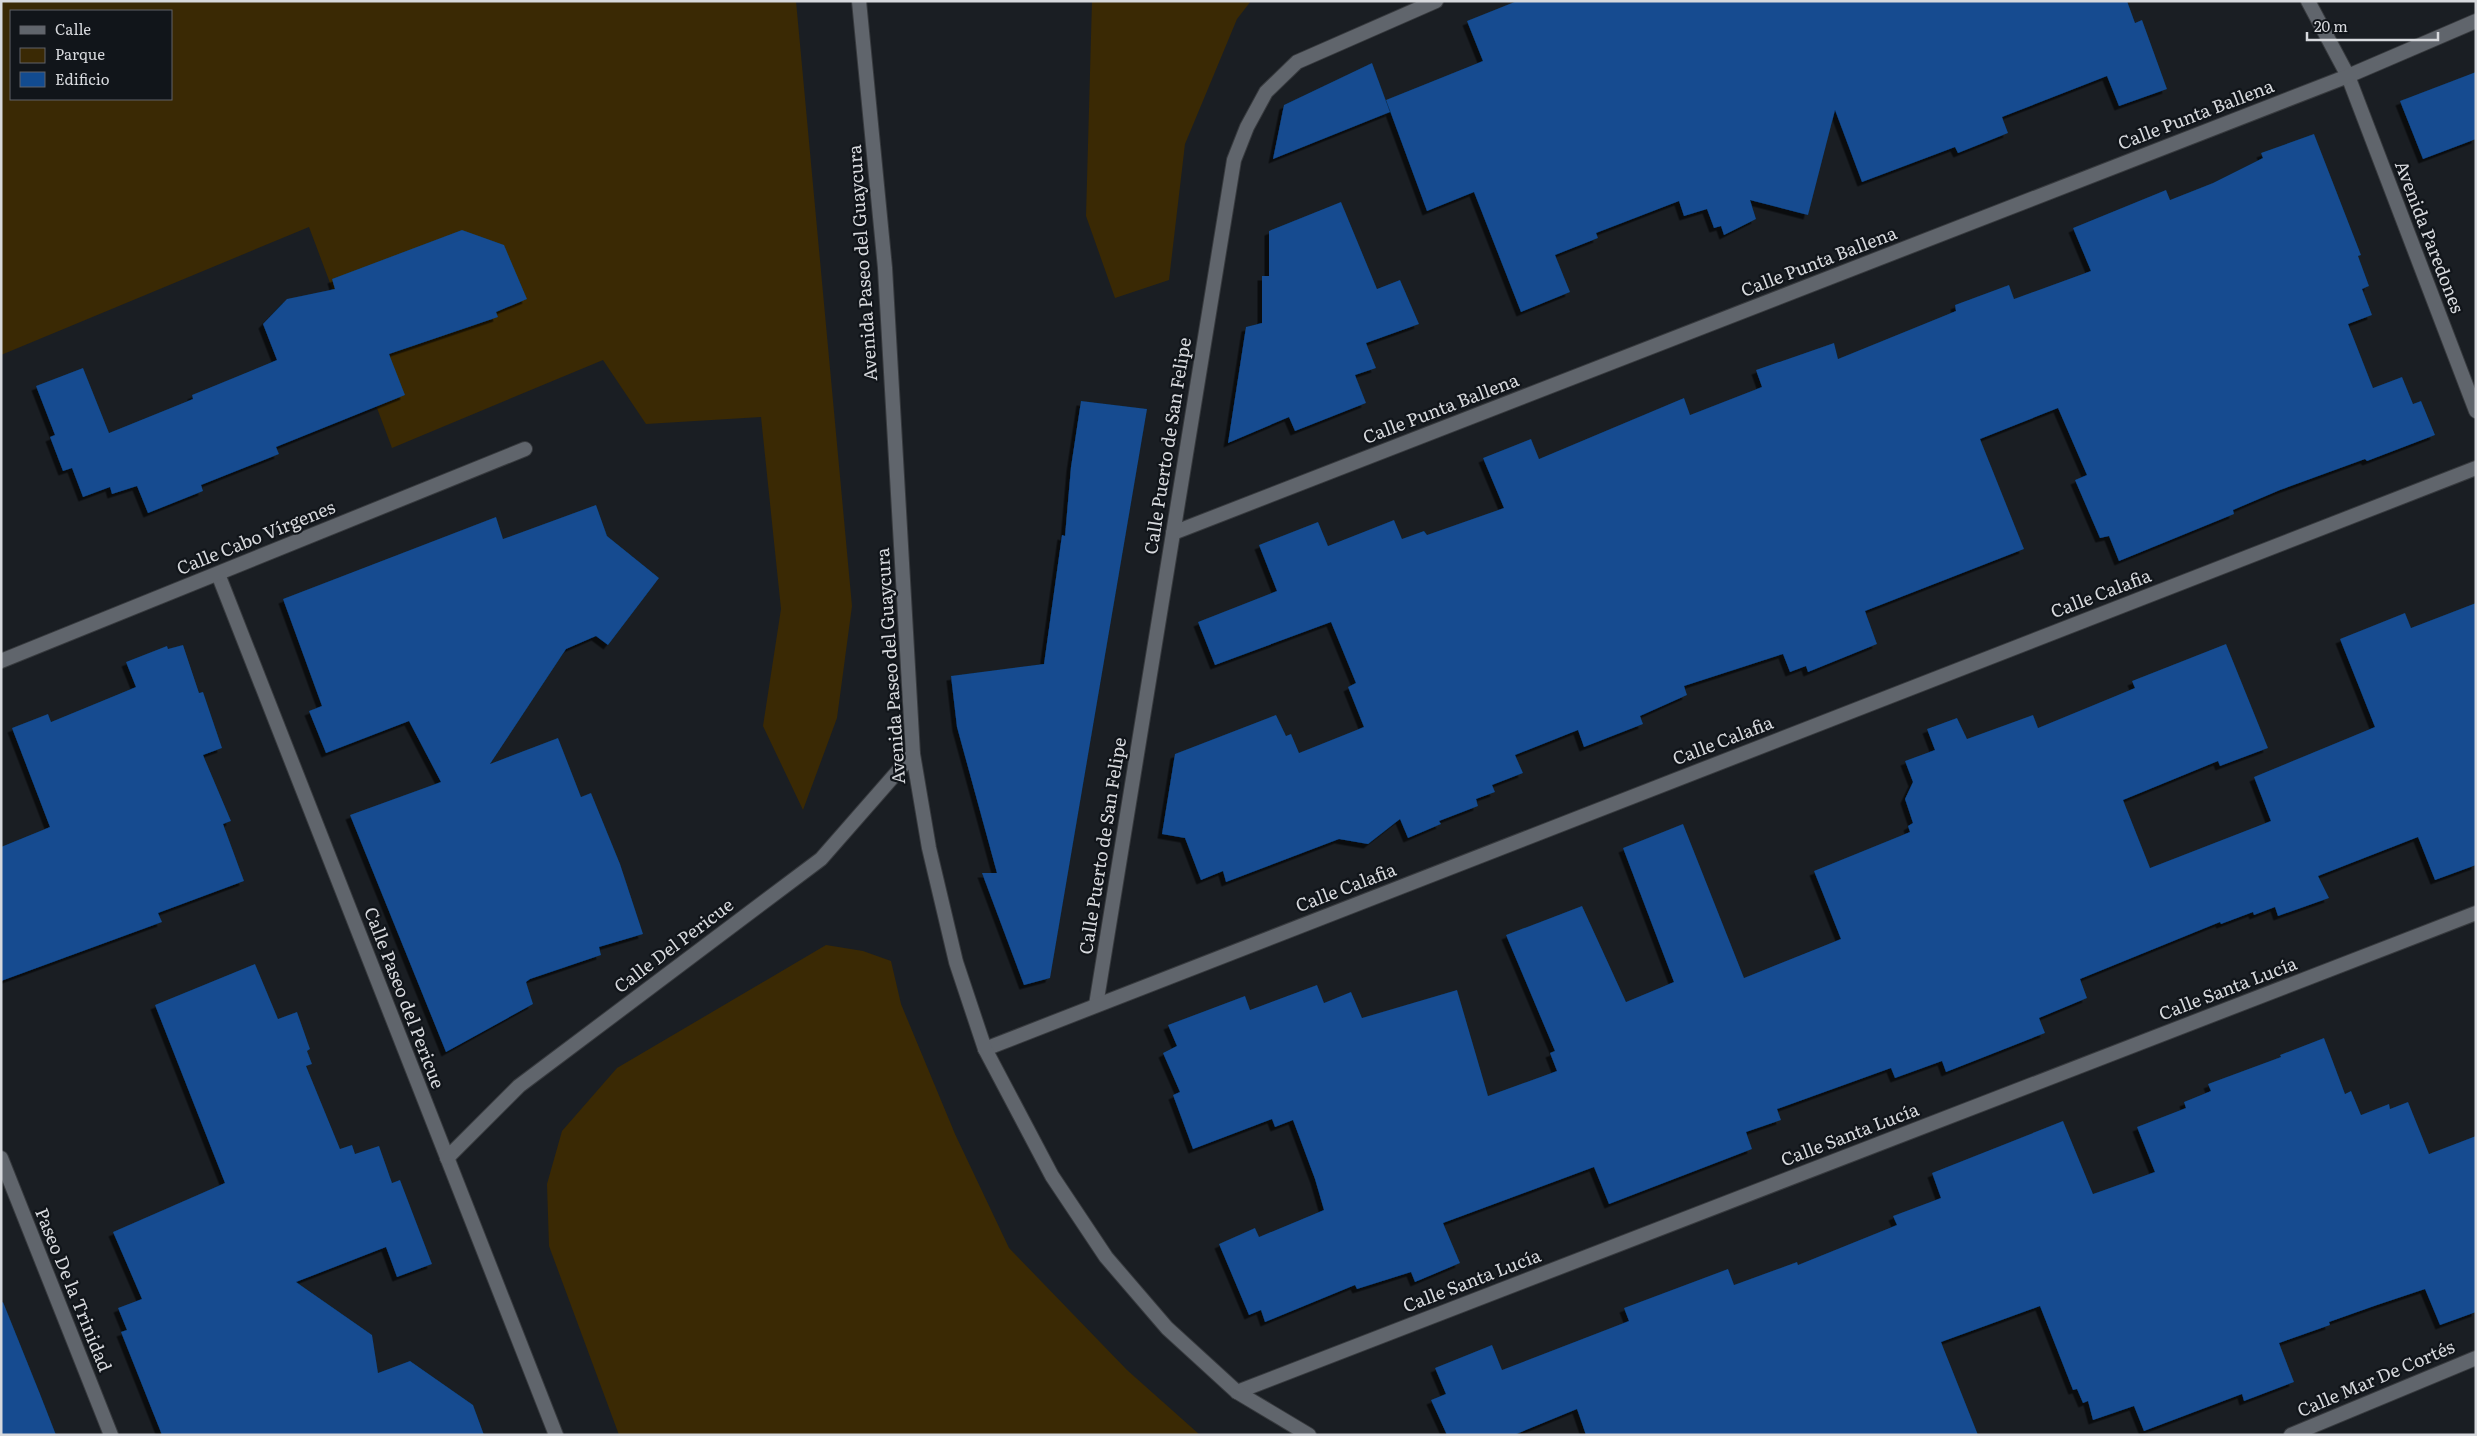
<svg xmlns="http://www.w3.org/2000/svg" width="2477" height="1436" font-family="Literata,serif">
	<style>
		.green { fill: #3a2904; fill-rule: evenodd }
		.building { fill: #124b90; filter: url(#shadow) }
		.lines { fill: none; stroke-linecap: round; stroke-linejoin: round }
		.minor-casing { stroke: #373a3e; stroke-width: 16 }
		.tertiary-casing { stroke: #373a3e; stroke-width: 16 }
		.minor { stroke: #60656c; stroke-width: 14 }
		.tertiary { stroke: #60656c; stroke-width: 14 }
		.labels { text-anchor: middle; stroke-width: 4.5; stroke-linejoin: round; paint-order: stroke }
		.street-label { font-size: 18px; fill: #d7d9dd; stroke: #11151a }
	</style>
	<defs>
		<filter id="shadow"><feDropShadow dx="-4.5" dy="4.5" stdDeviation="0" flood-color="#0009"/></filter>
	</defs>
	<rect width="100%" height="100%" fill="#1a1e23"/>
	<g class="green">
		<path d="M1,1H796L852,606L837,718L803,810L763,726L781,609L761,417L646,424L603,360L392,448L309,227L1,355ZM11,11H171V99H11Z"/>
		<path d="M1092,1H1251L1237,19L1185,144L1169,280L1115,298L1086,216Z"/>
		<path d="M826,945L863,951L891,961L901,1004L955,1134L1009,1248L1127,1370L1200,1435H619L549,1246L547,1184L562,1131L617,1068Z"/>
	</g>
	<g class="building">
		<path d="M1517,1H2127L2135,23L2142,20L2167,89L2119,106L2107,76L2002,117L2008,133L1958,153L1955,147L1862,182L1835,110L1808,215L1750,200L1756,219L1724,235L1721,226L1714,228L1707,209L1684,216L1679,201L1596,233L1598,238L1555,255L1570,292L1521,312L1474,192L1427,211L1386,100L1483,61L1467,21Z"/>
		<path d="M1372,63L1390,112L1273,159L1284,105Z"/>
		<path d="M2476,72V139L2423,159L2400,101Z"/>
		<path d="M2314,134L2361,255L2358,256L2369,286L2362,289L2372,315L2348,324L2373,388L2402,377L2413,404L2421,401L2435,435L2367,461L2365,459L2280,490L2233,510L2234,514L2119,561L2109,536L2100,538L2075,480L2087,475L2058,408L1980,439L2024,549L1865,611L1877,644L1808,672L1806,666L1790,672L1783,654L1684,686L1687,695L1640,716L1643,724L1584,747L1578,730L1515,755L1523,773L1492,785L1495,792L1476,799L1478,806L1439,821L1441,824L1408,838L1400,819L1368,844L1339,839L1226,882L1223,871L1201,880L1185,838L1162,834L1175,754L1276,715L1286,736L1291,734L1299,753L1364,727L1348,687L1356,683L1331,622L1215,665L1198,622L1277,591L1259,545L1318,522L1328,546L1394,520L1402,539L1424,531L1427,535L1504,508L1483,458L1531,439L1539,459L1684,398L1690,415L1762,387L1756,370L1834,343L1838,359L1956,311L1955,305L2009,285L2014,299L2091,271L2073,228L2166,190L2170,200L2213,183L2263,158L2261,153Z"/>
		<path d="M1341,202L1377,289L1400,280L1419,324L1366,343L1376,368L1355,375L1366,403L1295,431L1289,417L1228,443L1246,327L1262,323V276H1269V231Z"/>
		<path d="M462,230L504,245L527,299L496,312L498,317L389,354L405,395L276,447L279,454L201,485L203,491L148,513L137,486L112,494L110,487L83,497L72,468L63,471L50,437L55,435L36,386L83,368L109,433L193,399L192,395L277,360L263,324L287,299L335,289L332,279Z"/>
		<path d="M1081,401L1147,409L1050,978L1024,985L982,873H997L957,727L951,676L1044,664L1062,535L1065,536L1071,467Z"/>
		<path d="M596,505L607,536L659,578L608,645L596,636L566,649L490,764L558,738L581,797L591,793L620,864L643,934L599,947L601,955L530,979L526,982L533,1004L446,1052L350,815L441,782L409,721L326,753L309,711L322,706L283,599L496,517L503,539Z"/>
		<path d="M2476,603V865L2435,880L2418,837L2318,876L2329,898L2278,916L2275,907L2254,915L2253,912L2221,924L2220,922L2080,979L2087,998L2039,1018L2045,1033L1946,1072L1942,1061L1895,1078L1891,1068L1777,1109L1781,1120L1746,1132L1752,1149L1609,1204L1594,1167L1443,1223L1460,1263L1415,1282L1411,1272L1357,1289L1355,1285L1265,1322L1261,1310L1249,1315L1219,1244L1255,1228L1259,1237L1324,1210L1315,1179L1293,1120L1275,1127L1272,1119L1193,1149L1173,1095L1180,1092L1163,1053L1177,1046L1168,1025L1245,996L1250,1010L1317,985L1324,1003L1351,992L1362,1018L1457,990L1488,1096L1557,1071L1550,1053L1555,1051L1506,935L1582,906L1626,1002L1674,982L1623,848L1683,824L1744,978L1841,939L1814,871L1910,832L1908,826L1913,823L1905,799L1913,782L1905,761L1935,750L1927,729L1957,718L1967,739L2033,715L2038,728L2135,688L2132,681L2226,644L2268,748L2220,766L2218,761L2123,800L2150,868L2271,821L2254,777L2375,727L2340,639L2405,613L2411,628Z"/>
		<path d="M183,645L199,693L203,692L222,748L203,755L231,821L223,824L244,881L158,913L162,922L1,981V847L50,827L12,728L48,714L51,722L136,687L126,662L167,646L168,649Z"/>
		<path d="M255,964L278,1019L297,1012L310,1049L307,1051L312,1064L306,1066L340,1149L352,1145L355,1154L379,1146L392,1183L400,1180L432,1264L397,1277L386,1247L296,1282L372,1335L378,1373L410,1361L473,1405L484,1435H162L121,1332L127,1330L118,1308L142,1299L113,1232L225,1183L155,1005Z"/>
		<path d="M2324,1038L2345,1094L2351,1091L2361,1115L2389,1104L2390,1109L2408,1102L2429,1154L2476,1136V1312L2440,1325L2425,1289L2377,1305L2329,1322L2330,1325L2279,1343L2294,1382L2244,1401L2242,1394L2144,1431L2134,1406L2093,1420L2088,1401L2083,1403L2077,1389L2073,1390L2040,1306L1941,1342L1978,1435H1586L1577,1409L1514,1435H1447L1431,1400L1446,1394L1435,1368L1492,1345L1502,1370L1629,1321L1624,1308L1728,1269L1734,1285L1797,1262L1798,1265L1897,1225L1893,1216L1941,1198L1932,1173L2063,1121L2093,1194L2155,1172L2137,1127L2186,1108L2184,1102L2211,1091L2208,1084L2281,1057L2280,1055Z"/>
		<path d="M3,1302L40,1394L56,1435H1V1303Z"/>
	</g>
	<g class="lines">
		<g class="minor-casing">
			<g id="minor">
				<path d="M2308,1L2348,76L2476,411"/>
				<path d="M1173,533L2348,76L2476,21"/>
				<path d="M218,574L556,1435"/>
				<path d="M1,661L525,449"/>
				<path d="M1096,1005L1234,160L1247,127L1266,92L1297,62L1436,1"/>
				<path d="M985,1049L2476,468"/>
				<path d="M1,1158L111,1435"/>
				<path d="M447,1158L519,1086L821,859L913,754"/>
				<path d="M1237,1392L2476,913"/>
				<path d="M2291,1435L2476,1358"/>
			</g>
		</g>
		<g class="tertiary-casing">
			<path id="tertiary" d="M859,1L885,268L913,754L929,848L956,962L985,1049L1052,1176L1106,1257L1167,1328L1237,1392L1309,1435"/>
		</g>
		<use href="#minor" class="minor"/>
		<use href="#tertiary" class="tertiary"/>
	</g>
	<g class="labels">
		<g class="street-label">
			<text transform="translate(2196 115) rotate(-21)" y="6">Calle Punta Ballena</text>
			<text transform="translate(2429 237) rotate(69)" y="6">Avenida Paredones</text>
			<text transform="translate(1819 262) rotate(-21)" y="6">Calle Punta Ballena</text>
			<text transform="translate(863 263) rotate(-94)" y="6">Avenida Paseo del Guaycura</text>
			<text transform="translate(1441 409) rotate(-21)" y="6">Calle Punta Ballena</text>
			<text transform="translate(1168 446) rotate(-81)" y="6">Calle Puerto de San Felipe</text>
			<text transform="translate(256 538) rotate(-22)" y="6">Calle Cabo Vírgenes</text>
			<text transform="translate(2101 594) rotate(-21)" y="6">Calle Calafia</text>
			<text transform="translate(891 666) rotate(-94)" y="6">Avenida Paseo del Guaycura</text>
			<text transform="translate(1723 741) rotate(-21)" y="6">Calle Calafia</text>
			<text transform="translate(1103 846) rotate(-81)" y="6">Calle Puerto de San Felipe</text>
			<text transform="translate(1346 888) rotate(-21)" y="6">Calle Calafia</text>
			<text transform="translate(674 946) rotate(-37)" y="6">Calle Del Pericue</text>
			<text transform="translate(2228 989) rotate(-21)" y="6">Calle Santa Lucía</text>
			<text transform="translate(404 998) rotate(69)" y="6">Calle Paseo del Pericue</text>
			<text transform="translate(1850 1135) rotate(-21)" y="6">Calle Santa Lucía</text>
			<text transform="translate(1472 1281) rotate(-21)" y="6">Calle Santa Lucía</text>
			<text transform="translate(73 1290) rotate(68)" y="6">Paseo De la Trinidad</text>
			<text transform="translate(2376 1379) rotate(-23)" y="6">Calle Mar De Cortés</text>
		</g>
	</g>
	<rect width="2477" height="1436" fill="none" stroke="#d7d9dd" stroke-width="5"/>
	<rect x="10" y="10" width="162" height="90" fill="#11151a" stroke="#606368"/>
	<rect x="20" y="26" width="25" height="8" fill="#60656c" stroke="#606368"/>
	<text x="55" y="35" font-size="15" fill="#d7d9dd">Calle</text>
	<rect x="20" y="48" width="25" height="15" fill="#3a2904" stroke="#606368"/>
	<text x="55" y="60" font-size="15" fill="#d7d9dd">Parque</text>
	<rect x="20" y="72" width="25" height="15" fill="#124b90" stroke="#606368"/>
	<text x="55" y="85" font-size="15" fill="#d7d9dd">Edificio</text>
	<path d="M2307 32v8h131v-8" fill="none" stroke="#d7d9dd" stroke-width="2.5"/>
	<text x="2314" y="32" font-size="15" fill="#d7d9dd" stroke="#11151a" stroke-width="4" paint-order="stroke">20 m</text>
</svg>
